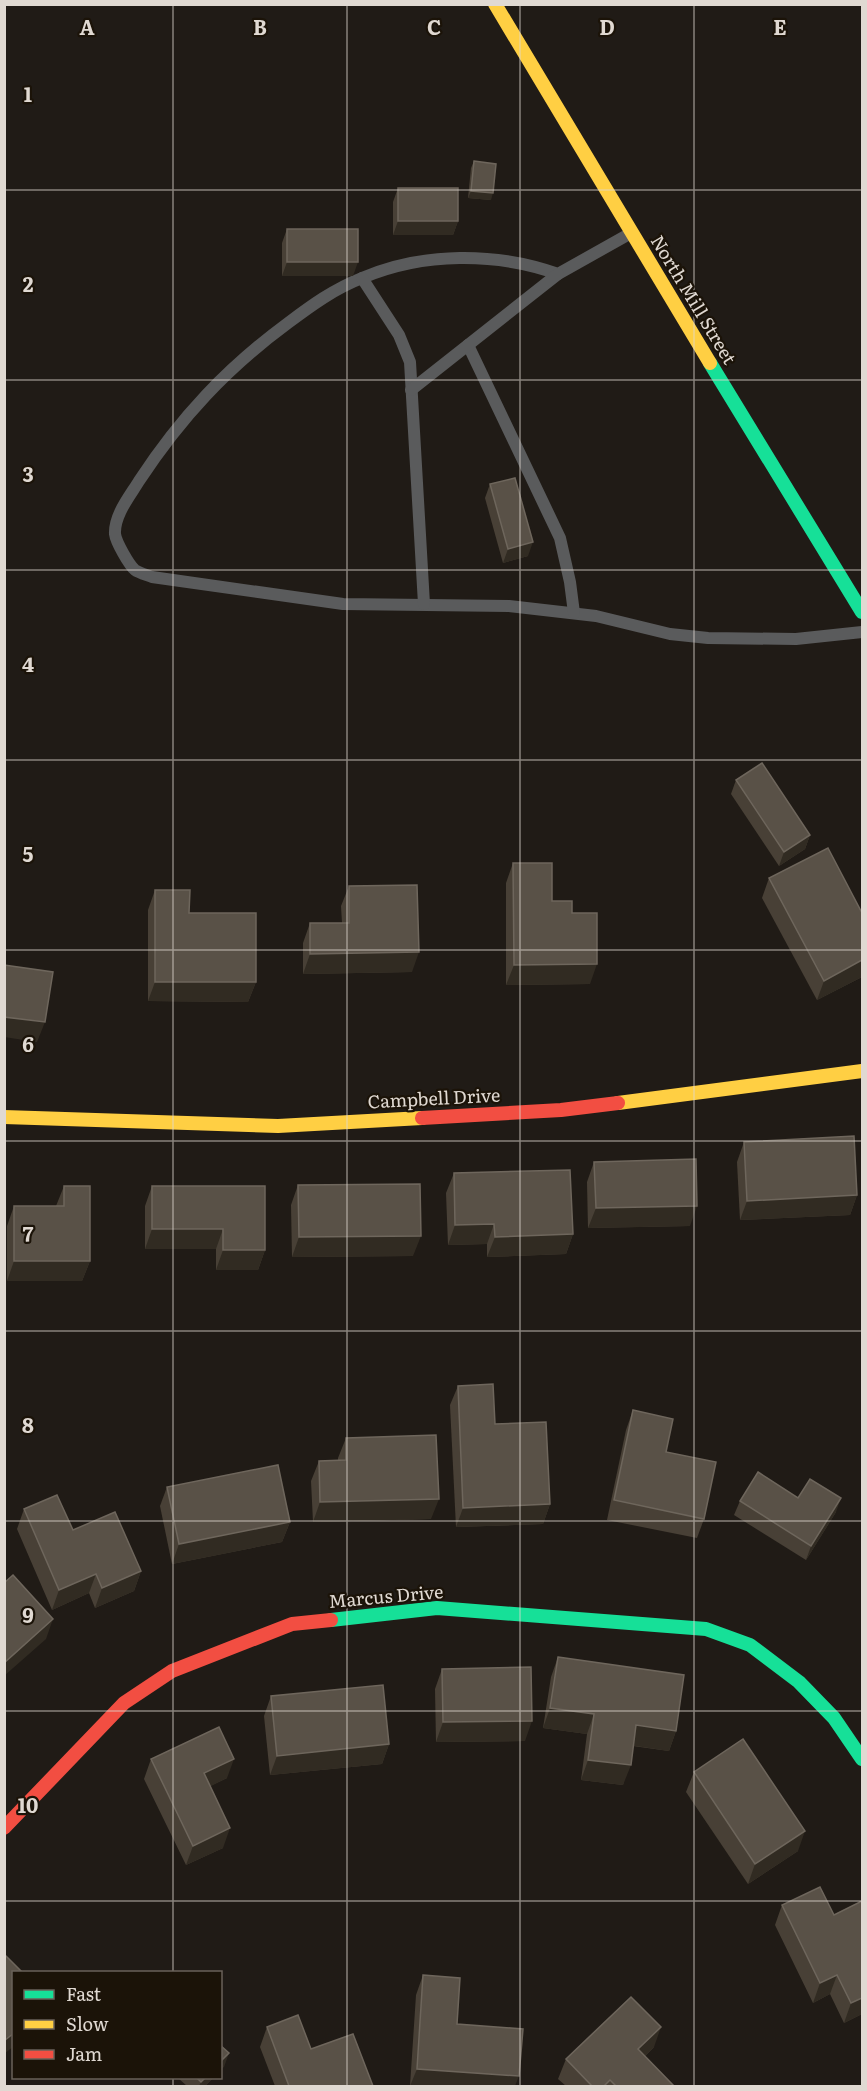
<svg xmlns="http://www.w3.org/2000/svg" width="867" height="2091" font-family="Literata,serif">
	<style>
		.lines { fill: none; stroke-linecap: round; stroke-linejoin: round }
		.lane { stroke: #5a5b5c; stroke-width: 12 }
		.fast { stroke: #16e098; stroke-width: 14 }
		.slow { stroke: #ffcf43; stroke-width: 14 }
		.jam { stroke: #f24e42; stroke-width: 14 }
		.wall { fill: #484036 }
		.shaded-wall { fill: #312b22 }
		.building { fill: #595147; stroke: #6e665c; stroke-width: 1.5 }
		.grid { fill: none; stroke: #e0d9d2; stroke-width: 1.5; stroke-opacity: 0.55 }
		.labels { text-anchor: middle; stroke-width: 4.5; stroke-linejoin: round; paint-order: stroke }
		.street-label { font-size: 18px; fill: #e0d9d2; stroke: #1b1308 }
		.grid-label { font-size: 20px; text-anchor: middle; font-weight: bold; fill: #e0d9d2; stroke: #1b1308; stroke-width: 4.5; stroke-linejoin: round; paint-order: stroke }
	</style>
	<rect width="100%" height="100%" fill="#201b16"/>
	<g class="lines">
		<g class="lane">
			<path d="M631,233L558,274C496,252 423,252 362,278C334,289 312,305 288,323C227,368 181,417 139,481C130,496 114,515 115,534C116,542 129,565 135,570C139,573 147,575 152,577L343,604L509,606L596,616L670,634L708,638L796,639L862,632"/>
			<path d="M362,278L399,335L410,362L424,604"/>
			<path d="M468,345L560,538L570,582L574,613"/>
			<path d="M411,390L558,274"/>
		</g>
		<g class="fast">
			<path d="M710,363L862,612"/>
			<path d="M331,1620L437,1608L706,1629L750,1645L799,1682L834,1718L862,1759"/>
		</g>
		<g class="slow">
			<path d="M495,4L710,363"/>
			<path d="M618,1103L862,1071"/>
			<path d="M4,1117L278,1126L422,1118"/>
		</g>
		<g class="jam">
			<path d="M422,1118L561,1110L618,1103"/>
			<path d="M4,1828L124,1703L172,1671L292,1624L331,1620"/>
		</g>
	</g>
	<g class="wall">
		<path d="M474,161L491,200L468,198L471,168Z"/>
		<path d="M398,188L458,221L453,235H393V202Z"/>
		<path d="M287,229L353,276H282V243Z"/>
		<path d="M490,484L528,556L503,563L485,498Z"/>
		<path d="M736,780L810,835L805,849L779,866L731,794Z"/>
		<path d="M513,863L552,901L572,913L590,984L506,985V883Z"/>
		<path d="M769,878L862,913V977L817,1000L762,898Z"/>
		<path d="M349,886L412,972L303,974V943L310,923H342L341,906Z"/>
		<path d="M155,890L189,913L256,982L248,1002L148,1001V910Z"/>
		<path d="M744,1142L857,1195L850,1215L740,1220L737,1162Z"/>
		<path d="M594,1162L690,1226L588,1228L587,1182Z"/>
		<path d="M454,1173L573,1234L566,1254L487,1257V1244L448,1245L446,1193Z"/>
		<path d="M298,1185L413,1256L292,1257L291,1205Z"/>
		<path d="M64,1186L90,1261L82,1281H7V1226L14,1206H56Z"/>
		<path d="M152,1186L265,1250L258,1270H216V1249H145V1206Z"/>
		<path d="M458,1386L495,1424L550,1504L543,1524L456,1527L450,1405Z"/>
		<path d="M633,1410L666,1452L704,1519L697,1538L607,1520L626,1430Z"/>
		<path d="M346,1438L431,1519L313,1522L311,1481L319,1461L338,1460V1458Z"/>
		<path d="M167,1487L290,1522L282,1542L172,1564L160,1506Z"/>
		<path d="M798,1498L836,1512L806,1560L734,1515L740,1501Z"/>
		<path d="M24,1509L73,1530L141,1571L134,1591L95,1608L89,1593L52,1610L17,1529Z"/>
		<path d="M558,1657L676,1731L669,1751L633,1746L623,1785L581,1780L587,1734L543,1728L551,1677Z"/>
		<path d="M442,1669L525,1741L436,1742L435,1689Z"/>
		<path d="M271,1696L389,1744L382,1764L270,1775L264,1716Z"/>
		<path d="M151,1759L227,1778L210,1786L223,1848L186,1865L144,1779Z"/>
		<path d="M694,1772L798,1851L748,1884L686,1792Z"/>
		<path d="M782,1905L834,1915L862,2014L844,2023L830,1994L813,2003L775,1925Z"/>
		<path d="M423,1975L457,2024L515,2086H410L416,1995Z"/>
		<path d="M267,2027L311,2049L373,2086H275L260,2047Z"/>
		<path d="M654,2047L645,2056L674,2086H566L558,2079L566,2059Z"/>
		<path d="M178,2078H213L205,2086H187Z"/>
	</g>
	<g class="shaded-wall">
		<path d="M471,191L493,193L491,200L468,198Z"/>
		<path d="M398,221H458L453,235H393Z"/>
		<path d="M287,262H358L353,276H282Z"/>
		<path d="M533,542L528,556L503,563L508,549Z"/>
		<path d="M810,835L805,849L779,866L784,852Z"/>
		<path d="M419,952L412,972L303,974L310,954Z"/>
		<path d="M862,960V977L817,1000L824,981Z"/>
		<path d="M597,964L590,984L506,985L514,965Z"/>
		<path d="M155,982H256L248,1002L148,1001Z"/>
		<path d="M4,1017L45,1022L37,1042L4,1037Z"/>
		<path d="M857,1195L850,1215L740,1220L747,1201Z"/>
		<path d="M697,1206L690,1226L588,1228L596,1208Z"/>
		<path d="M494,1224L487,1244L448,1245L455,1225Z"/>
		<path d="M152,1229H223L216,1249H145Z"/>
		<path d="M573,1234L566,1254L487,1257L495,1237Z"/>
		<path d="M421,1236L413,1256L292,1257L299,1237Z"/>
		<path d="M223,1250H265L258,1270H216Z"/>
		<path d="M14,1261H90L82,1281H7Z"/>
		<path d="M841,1498L836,1512L806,1560L811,1546Z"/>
		<path d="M439,1499L431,1519L313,1522L320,1502Z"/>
		<path d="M550,1504L543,1524L456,1527L463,1508Z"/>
		<path d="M290,1522L282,1542L172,1564L179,1544Z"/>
		<path d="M141,1571L134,1591L95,1608L102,1588Z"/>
		<path d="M96,1574L89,1593L52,1610L59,1590Z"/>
		<path d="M53,1619L46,1639L4,1676V1663Z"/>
		<path d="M550,1708L594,1714L587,1734L543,1728Z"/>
		<path d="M532,1721L525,1741L436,1742L443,1722Z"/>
		<path d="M636,1725L676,1731L669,1751L629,1745Z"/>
		<path d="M389,1744L382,1764L270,1775L277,1756Z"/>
		<path d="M234,1759L227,1778L197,1793L204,1773Z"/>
		<path d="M588,1760L631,1765L623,1785L581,1780Z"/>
		<path d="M230,1828L223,1848L186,1865L193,1846Z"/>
		<path d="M805,1831L798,1851L748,1884L755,1864Z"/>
		<path d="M837,1975L830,1994L813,2003L820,1983Z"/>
		<path d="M862,1998V2014L844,2023L851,2003Z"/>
		<path d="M661,2027L654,2047L631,2069L638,2049Z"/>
		<path d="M14,2033V2046L4,2054V2041Z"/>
		<path d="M229,2053L224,2067L220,2070V2062Z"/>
		<path d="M417,2069L519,2076L515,2086H410Z"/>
		<path d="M205,2078H213L205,2086H199L201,2082Z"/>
	</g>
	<g class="building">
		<path d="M474,161L496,164L493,193L471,191Z"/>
		<rect x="398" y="188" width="60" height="33"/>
		<rect x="287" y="229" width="71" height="33"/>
		<path d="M515,478L533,542L508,549L490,484Z"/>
		<path d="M762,763L810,835L784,852L736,780Z"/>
		<path d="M828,848L862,913V960L824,981L769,878Z"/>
		<path d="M513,863H552V901H572V913H597V964L514,965Z"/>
		<path d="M417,885L419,952L310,954V923H349V886Z"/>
		<path d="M155,890H190L189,913H256V982H155Z"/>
		<path d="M4,965L53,972L45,1022L4,1017Z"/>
		<path d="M854,1136L857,1195L747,1201L744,1142Z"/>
		<path d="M696,1159L697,1206L596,1208L594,1162Z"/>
		<path d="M570,1170L573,1234L495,1237L494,1224L455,1225L454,1173Z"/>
		<path d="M420,1184L421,1236L299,1237L298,1185Z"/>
		<path d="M64,1186H90V1261H14V1206H64Z"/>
		<path d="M152,1186H265V1250H223V1229H152Z"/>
		<path d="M493,1384L495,1424L546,1422L550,1504L463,1508L458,1386Z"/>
		<path d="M633,1410L673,1419L666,1452L716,1462L704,1519L614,1500Z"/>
		<path d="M436,1435L439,1499L320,1502L319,1461L346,1460V1438Z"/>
		<path d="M278,1465L290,1522L179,1544L167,1487Z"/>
		<path d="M758,1472L798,1498L810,1479L841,1498L811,1546L740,1501Z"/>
		<path d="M57,1495L73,1530L115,1512L141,1571L102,1588L96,1574L59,1590L24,1509Z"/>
		<path d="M13,1575L53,1619L4,1663V1583Z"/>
		<path d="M558,1657L684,1675L676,1731L636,1725L631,1765L588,1760L594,1714L550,1708Z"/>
		<path d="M531,1667L532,1721L443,1722L442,1669Z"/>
		<path d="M383,1685L389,1744L277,1756L271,1696Z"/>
		<path d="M219,1727L234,1759L204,1773L230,1828L193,1846L151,1759Z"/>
		<path d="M743,1739L805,1831L755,1864L694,1772Z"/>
		<path d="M820,1887L834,1915L862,1901V1998L851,2003L837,1975L820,1983L782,1905Z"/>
		<path d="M4,1954L22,1972H14V2033L4,2041Z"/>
		<path d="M423,1975L460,1978L457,2024L523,2029L519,2076L417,2069Z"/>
		<path d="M631,1997L661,2027L638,2049L674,2086H616L610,2080L604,2086H592L566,2059Z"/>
		<path d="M298,2015L311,2049L353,2034L373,2086H289L267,2027Z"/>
		<path d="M220,2045L229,2053L220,2062Z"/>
		<path d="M197,2078H205L201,2082Z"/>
	</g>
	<path class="grid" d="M173,4V1972M347,4V2086M520,4V2086M694,4V2086M4,190H862M4,380H862M4,570H862M4,760H862M4,950H862M4,1141H862M4,1331H862M4,1521H862M4,1711H862M4,1901H862M173,2078V2086"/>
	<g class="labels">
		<g class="street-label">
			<text transform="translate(693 300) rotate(59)" y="6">North Mill Street</text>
			<text transform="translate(434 1099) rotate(-3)" y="6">Campbell Drive</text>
			<text transform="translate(386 1597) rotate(-5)" y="6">Marcus Drive</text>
		</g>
	</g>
	<g class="grid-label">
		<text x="87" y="35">A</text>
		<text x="260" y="35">B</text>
		<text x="434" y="35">C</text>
		<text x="607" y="35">D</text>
		<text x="780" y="35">E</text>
		<text x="28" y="102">1</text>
		<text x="28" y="292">2</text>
		<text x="28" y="482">3</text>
		<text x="28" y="672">4</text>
		<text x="28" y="862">5</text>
		<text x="28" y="1052">6</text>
		<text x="28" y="1242">7</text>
		<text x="28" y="1433">8</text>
		<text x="28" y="1623">9</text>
		<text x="28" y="1813">10</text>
	</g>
	<rect width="867" height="2091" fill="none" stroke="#e0d9d2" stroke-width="12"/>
	<rect x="12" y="1971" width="210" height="108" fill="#1b1308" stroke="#6a6259" stroke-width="1.5"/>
	<rect x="24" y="1990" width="30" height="9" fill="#16e098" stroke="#6a6259" stroke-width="1.5"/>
	<text x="66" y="2001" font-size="18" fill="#e0d9d2">Fast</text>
	<rect x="24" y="2020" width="30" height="9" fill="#ffcf43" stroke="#6a6259" stroke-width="1.5"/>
	<text x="66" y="2031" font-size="18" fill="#e0d9d2">Slow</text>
	<rect x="24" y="2050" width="30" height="9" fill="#f24e42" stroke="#6a6259" stroke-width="1.5"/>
	<text x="66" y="2061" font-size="18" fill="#e0d9d2">Jam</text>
</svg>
